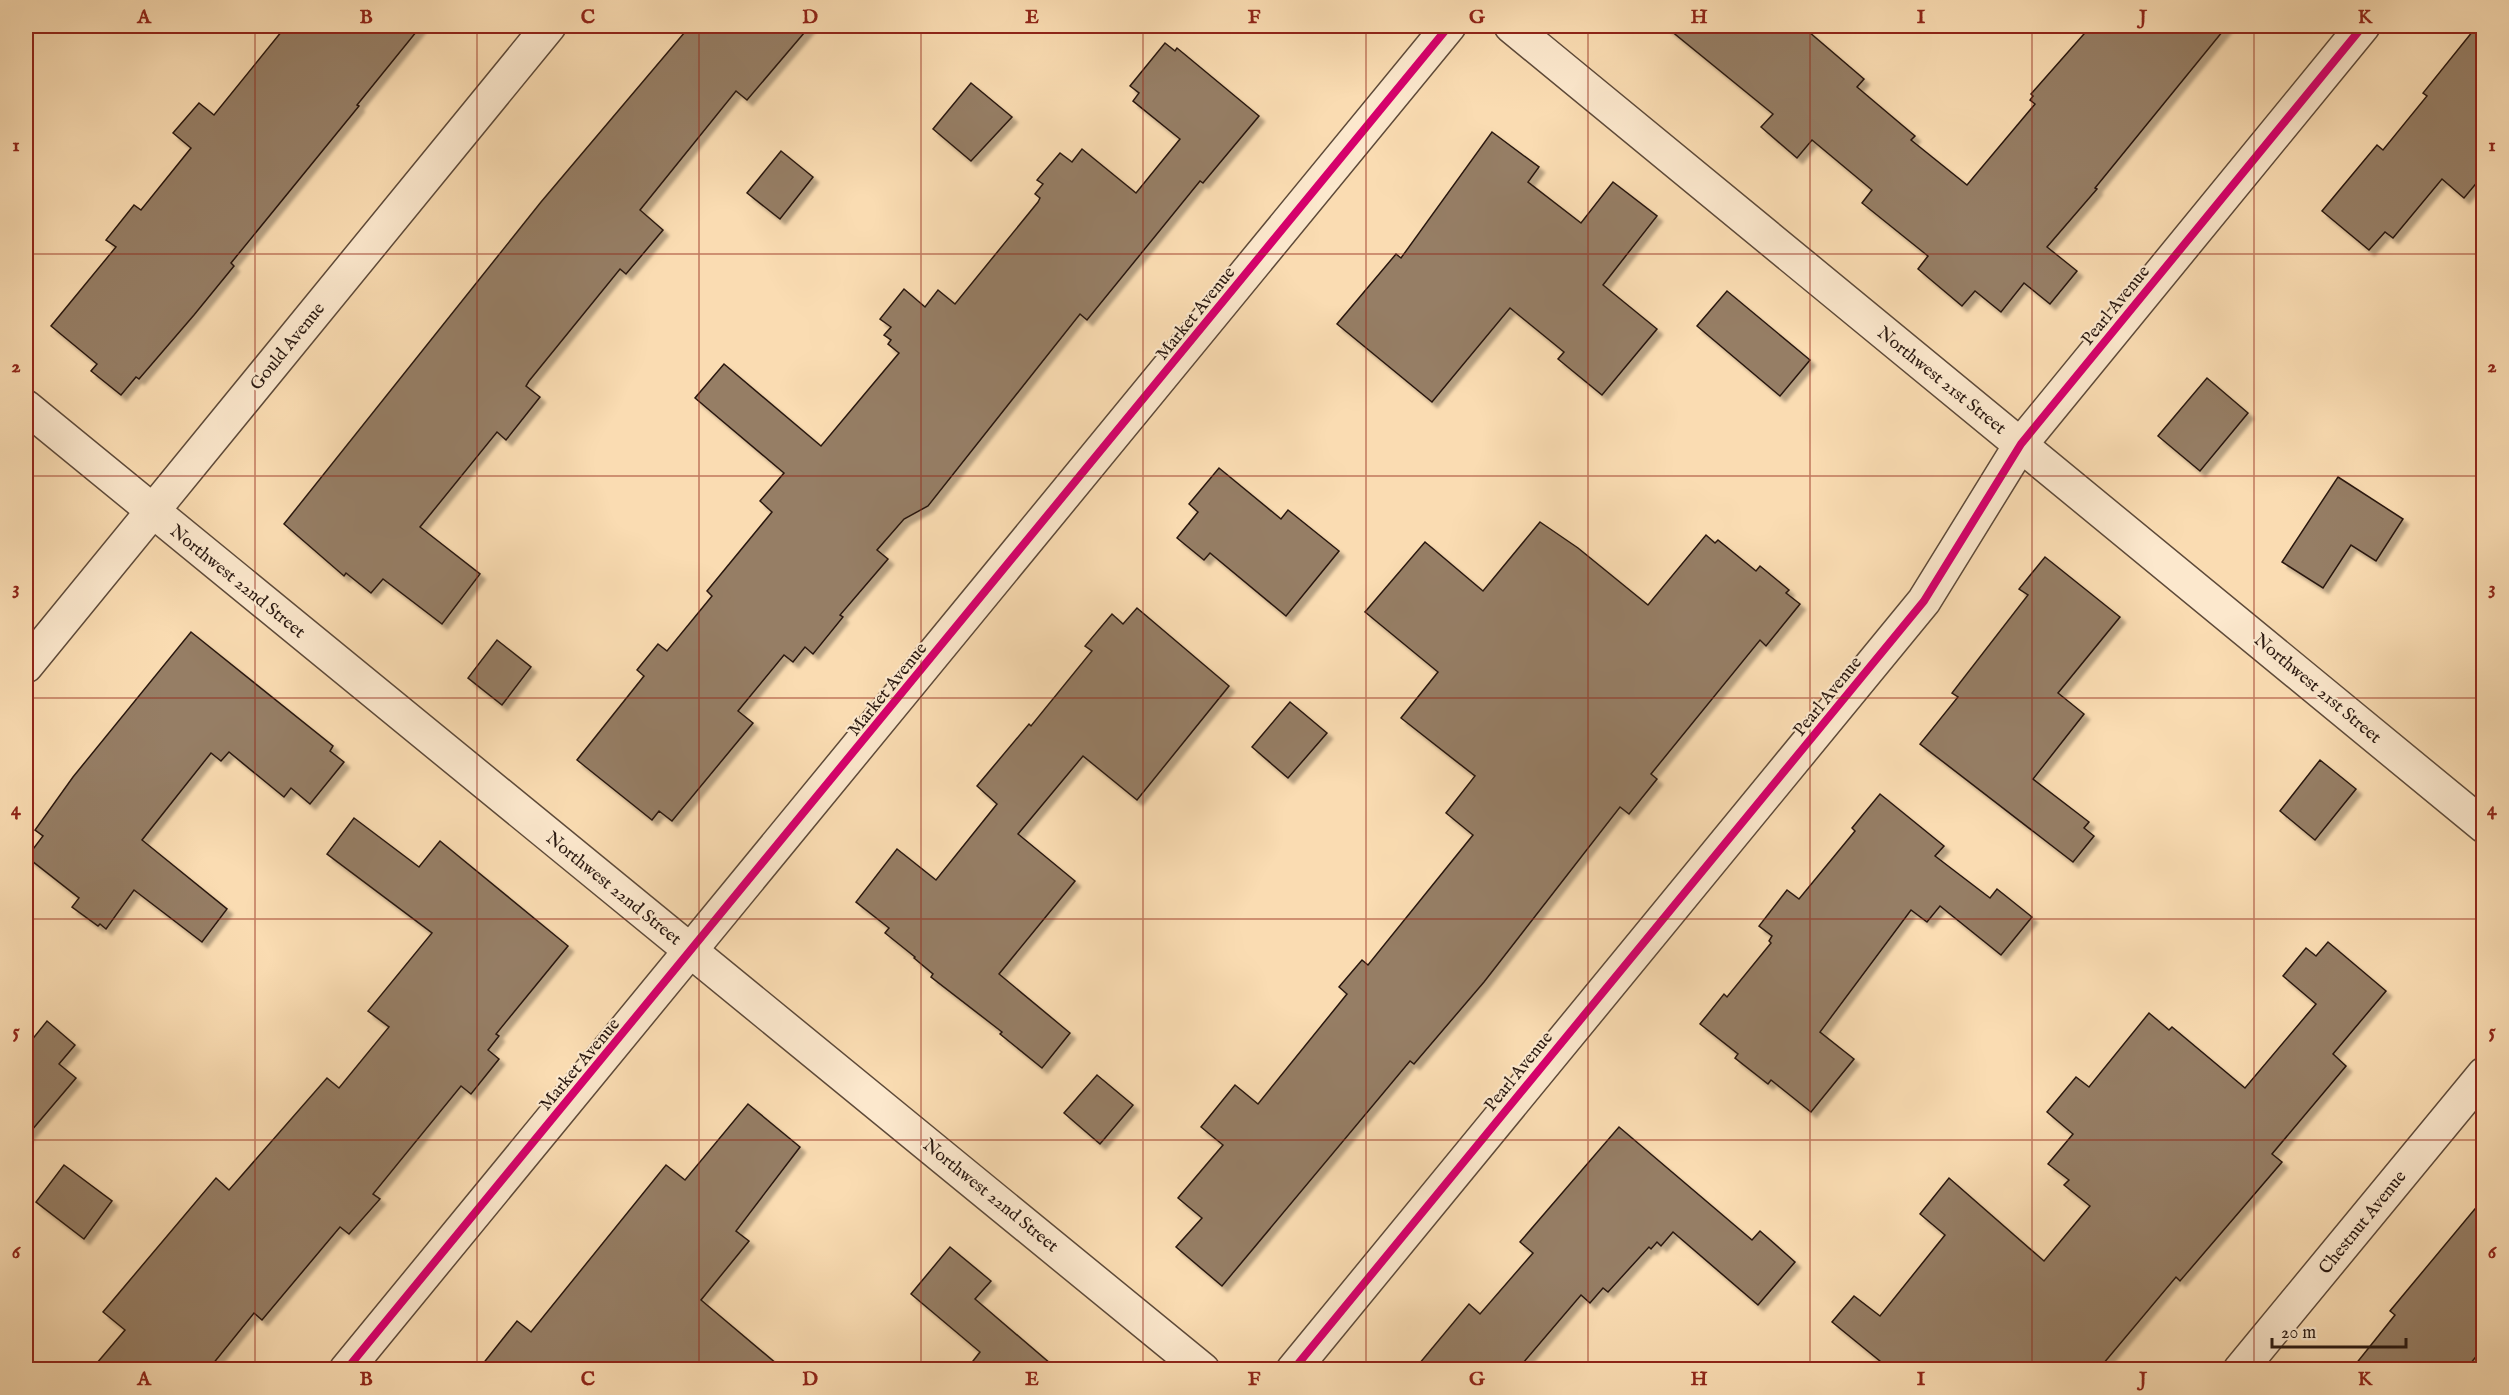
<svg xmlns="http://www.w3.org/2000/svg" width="2509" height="1395" font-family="'IM FELL English',serif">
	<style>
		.building { fill: #967e65; stroke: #2a1911; stroke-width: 1.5; filter: url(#shadow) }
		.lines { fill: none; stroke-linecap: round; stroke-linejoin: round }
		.minor-casing { stroke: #5e4a39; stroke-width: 36 }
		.tertiary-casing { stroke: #5e4a39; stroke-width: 36 }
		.minor { stroke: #fce8cd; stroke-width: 33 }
		.tertiary { stroke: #fce8cd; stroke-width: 33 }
		.cycleway-casing { stroke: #fce8cd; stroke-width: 11 }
		.cycleway { stroke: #d6006c; stroke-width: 8 }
		.grid { fill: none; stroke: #8f2418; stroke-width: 1.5; stroke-opacity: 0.55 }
		.labels { text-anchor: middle; stroke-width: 4.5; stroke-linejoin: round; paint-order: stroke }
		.street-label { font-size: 18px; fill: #2a1911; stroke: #fce8cd }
		.neatline { fill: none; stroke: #8f2418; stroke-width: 2 }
		.grid-label { font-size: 20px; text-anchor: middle; font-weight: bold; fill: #8f2418 }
	</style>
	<defs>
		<filter id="shadow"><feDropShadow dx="5.5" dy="5.5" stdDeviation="1.5" flood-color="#0004"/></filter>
	</defs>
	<rect width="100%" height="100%" fill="#fadcb2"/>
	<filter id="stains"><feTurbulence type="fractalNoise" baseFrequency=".00333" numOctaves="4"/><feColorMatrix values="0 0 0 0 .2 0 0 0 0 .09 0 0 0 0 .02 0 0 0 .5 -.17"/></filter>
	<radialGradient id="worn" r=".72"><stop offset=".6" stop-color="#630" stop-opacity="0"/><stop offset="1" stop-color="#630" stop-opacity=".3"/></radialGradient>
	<g class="building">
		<path d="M286,26H421L357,105L359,106L231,263L234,266L194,315L139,379L136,377L121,395L91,371L97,364L51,326L116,247L106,240L134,205L141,210L191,148L173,133L199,103L214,115Z"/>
		<path d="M690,26H810L747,100L736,91L640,210L663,230L626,274L620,269L529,381L526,386L540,397L506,440L497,432L420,527L480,574L442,624L383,579L371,593L346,573L344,576L284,524L541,202Z"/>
		<path d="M1665,26H1802L1864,79L1857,87L1915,136L1911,140L1967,185L2035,104L2030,100L2033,96L2031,94L2091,26H2227L2095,188L2097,189L2047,247L2077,271L2050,304L2024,283L2001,312L1975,291L1962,306L1918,269L1928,256L1862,203L1872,190L1812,140L1797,158L1761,127L1773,114Z"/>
		<path d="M2477,26H2484V174L2464,198L2442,179L2393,238L2385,232L2369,250L2322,211L2377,145L2383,150L2427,96L2423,93Z"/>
		<path d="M1165,43L1175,51L1177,48L1259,116L1203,183L1200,181L1087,320L1080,314L928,506L904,519L877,550L888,559L840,615L843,617L813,654L805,647L793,662L784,655L738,711L753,723L672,821L659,811L652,820L577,760L644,676L637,670L658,644L667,651L712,596L707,591L772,512L760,501L784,473L695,398L724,364L821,446L899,353L888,344L891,340L884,335L891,327L880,319L904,289L925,307L938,290L955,304L1038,202L1040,198L1035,194L1043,184L1037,180L1060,153L1072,162L1082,149L1136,193L1180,139L1133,101L1139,93L1130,86Z"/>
		<path d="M971,83L1012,117L971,161L933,129Z"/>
		<path d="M1492,132L1539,167L1528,182L1581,223L1613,182L1657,216L1603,285L1657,329L1602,395L1558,359L1564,352L1510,308L1432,402L1337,324L1396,254L1401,258Z"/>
		<path d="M781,151L813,177L780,219L747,193Z"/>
		<path d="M1727,291L1810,360L1780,396L1697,326Z"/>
		<path d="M2207,378L2248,413L2200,471L2158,436Z"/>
		<path d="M1219,468L1281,519L1288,510L1339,551L1286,616L1210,553L1204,560L1177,538L1198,512L1189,504Z"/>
		<path d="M2338,477L2403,519L2376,561L2351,545L2323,588L2282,562Z"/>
		<path d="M1540,522L1578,548L1648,605L1706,535L1715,543L1718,540L1756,571L1760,566L1789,590L1786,593L1800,604L1766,646L1760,640L1651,774L1657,779L1629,814L1620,807L1484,982L1414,1064L1410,1061L1222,1286L1176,1247L1202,1218L1178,1198L1223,1145L1201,1127L1235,1085L1258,1104L1347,994L1339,987L1362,960L1368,965L1473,835L1446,813L1475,776L1401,718L1438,672L1365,612L1425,542L1483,591Z"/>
		<path d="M2045,557L2120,617L2058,693L2084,714L2033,779L2089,822L2084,828L2094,836L2073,862L1920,744L1958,697L1952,693L2028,595L2019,589Z"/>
		<path d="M1137,608L1229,686L1137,800L1083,756L1018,834L1075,881L999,974L1070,1033L1042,1068L1000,1034L1002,1032L931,977L933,974L914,958L915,957L885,933L889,928L856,902L897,849L936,880L997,804L977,786L1029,724L1031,726L1092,651L1085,646L1112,614L1123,624Z"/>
		<path d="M191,632L333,746L330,751L344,762L310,804L291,788L284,797L229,752L221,761L211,753L142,840L227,909L202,942L134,890L106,929L100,924L98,926L72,907L79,898L27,857L43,836L35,830L73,777Z"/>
		<path d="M497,640L531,667L502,705L468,678Z"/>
		<path d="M1290,702L1327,733L1288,778L1252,747Z"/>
		<path d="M2320,760L2356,789L2315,840L2280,811Z"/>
		<path d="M1880,794L1944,846L1935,856L1990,898L1997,889L2032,917L2001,955L1940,906L1927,922L1911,910L1820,1032L1854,1059L1811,1112L1771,1080L1768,1084L1735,1058L1738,1054L1700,1024L1724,994L1727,997L1771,943L1769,941L1772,936L1759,926L1787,890L1799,899L1855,831L1852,828Z"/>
		<path d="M354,818L419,867L440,841L568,946L496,1034L499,1036L488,1050L499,1059L471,1094L461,1086L373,1194L380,1199L349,1234L340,1227L262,1320L254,1313L208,1370H91L125,1330L103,1312L216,1178L229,1190L327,1078L339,1088L389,1027L368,1011L432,933L327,854Z"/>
		<path d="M2328,942L2386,991L2333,1054L2346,1066L2272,1154L2282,1162L2180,1281L2176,1277L2098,1370H1891L1832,1322L1854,1296L1880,1316L1945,1235L1920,1214L1949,1178L2044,1261L2090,1206L2064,1185L2069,1180L2048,1164L2073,1134L2047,1112L2076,1077L2089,1087L2149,1013L2169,1030L2172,1027L2245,1088L2316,1004L2283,976L2306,948L2316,956Z"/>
		<path d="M47,1021L75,1045L59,1064L76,1078L26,1137V1037L31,1041Z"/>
		<path d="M1097,1075L1133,1105L1100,1144L1064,1113Z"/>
		<path d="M748,1104L800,1147L736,1231L749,1241L701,1300L784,1370H478L517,1321L531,1332L666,1165L685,1180Z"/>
		<path d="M1619,1127L1752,1240L1760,1231L1795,1262L1758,1305L1673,1232L1661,1246L1657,1242L1651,1249L1649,1247L1608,1292L1603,1288L1590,1303L1581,1295L1517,1370H1414L1469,1304L1480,1314L1533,1253L1520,1242Z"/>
		<path d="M64,1165L112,1201L84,1239L36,1202Z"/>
		<path d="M2484,1198V1347L2465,1370H2351L2395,1315L2390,1311Z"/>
		<path d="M950,1247L991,1281L975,1299L1058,1370H966L980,1352L911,1294Z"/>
	</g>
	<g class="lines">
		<g class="minor-casing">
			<g id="minor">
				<path d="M26,407L1203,1370"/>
				<path d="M26,666L549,26"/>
				<path d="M346,1370L1449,26"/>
				<path d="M1293,1370L1924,601L2021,444L2363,26"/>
				<path d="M2240,1370L2484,1074"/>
			</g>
		</g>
		<g class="tertiary-casing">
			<path id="tertiary" d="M1511,26L2484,826"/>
		</g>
		<use href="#minor" class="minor"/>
		<use href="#tertiary" class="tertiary"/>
		<g class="cycleway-casing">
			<g id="cycleway">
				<path d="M346,1370L1449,26"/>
				<path d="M1293,1370L1924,601L2021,444L2363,26"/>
			</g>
		</g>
		<use href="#cycleway" class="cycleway"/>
	</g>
	<path class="grid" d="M255,26V1370M477,26V1370M699,26V1370M921,26V1370M1143,26V1370M1366,26V1370M1588,26V1370M1810,26V1370M2032,26V1370M2254,26V1370M26,254H2484M26,476H2484M26,698H2484M26,919H2484M26,1140H2484"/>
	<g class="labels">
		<g class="street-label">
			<text transform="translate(2115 305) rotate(-51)" y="6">Pearl Avenue</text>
			<text transform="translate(1195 313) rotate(-51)" y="6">Market Avenue</text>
			<text transform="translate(287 346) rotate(-51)" y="6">Gould Avenue</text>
			<text transform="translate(1942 380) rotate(39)" y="6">Northwest 21st Street</text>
			<text transform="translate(238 581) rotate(39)" y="6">Northwest 22nd Street</text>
			<text transform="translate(2318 688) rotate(40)" y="6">Northwest 21st Street</text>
			<text transform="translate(887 689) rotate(-51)" y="6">Market Avenue</text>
			<text transform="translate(1827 696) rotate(-51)" y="6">Pearl Avenue</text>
			<text transform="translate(614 888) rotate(39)" y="6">Northwest 22nd Street</text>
			<text transform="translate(579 1064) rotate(-50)" y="6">Market Avenue</text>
			<text transform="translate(1518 1071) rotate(-51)" y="6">Pearl Avenue</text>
			<text transform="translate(991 1195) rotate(39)" y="6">Northwest 22nd Street</text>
			<text transform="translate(2362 1222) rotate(-51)" y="6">Chestnut Avenue</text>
		</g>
	</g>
	<rect width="2509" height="1395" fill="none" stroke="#fadcb2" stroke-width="66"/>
	<path d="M2272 1338v9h134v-9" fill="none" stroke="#2a1911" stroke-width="3"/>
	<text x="2281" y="1338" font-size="18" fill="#2a1911" stroke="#fce8cd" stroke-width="4.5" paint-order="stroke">20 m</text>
	<rect x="33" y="33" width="2443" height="1329" class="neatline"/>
	<g class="grid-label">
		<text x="144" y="23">A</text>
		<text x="366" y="23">B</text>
		<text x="588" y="23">C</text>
		<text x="810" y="23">D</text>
		<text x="1032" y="23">E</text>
		<text x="1254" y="23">F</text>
		<text x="1477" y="23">G</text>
		<text x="1699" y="23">H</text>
		<text x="1921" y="23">I</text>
		<text x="2143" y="23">J</text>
		<text x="2365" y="23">K</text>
		<text x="16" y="151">1</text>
		<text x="2492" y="151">1</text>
		<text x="16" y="372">2</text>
		<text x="2492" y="372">2</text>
		<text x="16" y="594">3</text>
		<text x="2492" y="594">3</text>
		<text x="16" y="815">4</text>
		<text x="2492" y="815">4</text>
		<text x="16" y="1037">5</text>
		<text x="2492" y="1037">5</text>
		<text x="16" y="1258">6</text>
		<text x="2492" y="1258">6</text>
		<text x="144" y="1385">A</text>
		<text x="366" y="1385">B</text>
		<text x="588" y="1385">C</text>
		<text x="810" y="1385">D</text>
		<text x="1032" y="1385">E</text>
		<text x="1254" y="1385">F</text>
		<text x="1477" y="1385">G</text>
		<text x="1699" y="1385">H</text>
		<text x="1921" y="1385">I</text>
		<text x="2143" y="1385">J</text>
		<text x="2365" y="1385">K</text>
	</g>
	<rect width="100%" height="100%" filter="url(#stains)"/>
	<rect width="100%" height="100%" fill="url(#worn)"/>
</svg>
